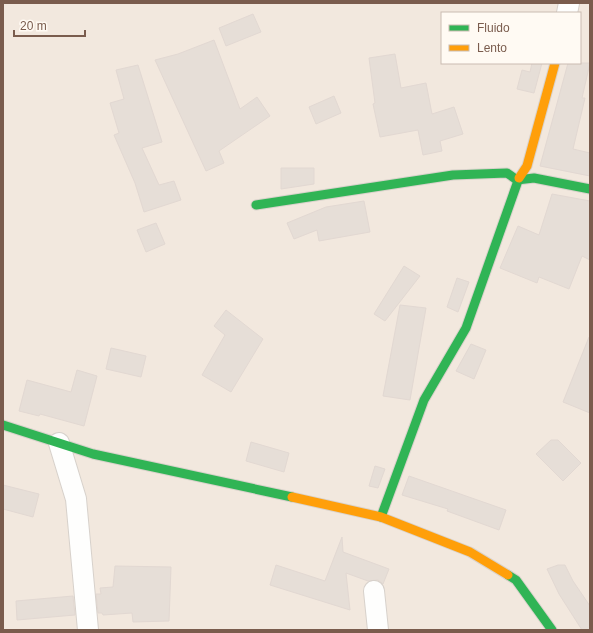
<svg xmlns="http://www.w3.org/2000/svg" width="593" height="633" font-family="Helvetica,sans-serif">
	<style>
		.residential { fill: #f2e8de; fill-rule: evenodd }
		.building { fill: #e6ded7; stroke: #e2d8d2 }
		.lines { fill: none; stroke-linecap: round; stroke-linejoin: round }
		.street-casing { stroke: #d7d1cb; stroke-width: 22 }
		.fast-casing { stroke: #d9d2cb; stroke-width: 11 }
		.slow-casing { stroke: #d9d2cb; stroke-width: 11 }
		.street { stroke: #fefefd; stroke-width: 20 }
		.fast { stroke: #30b455; stroke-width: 9 }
		.slow { stroke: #ff9f0a; stroke-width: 9 }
	</style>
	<rect width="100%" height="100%" fill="#f9f5f0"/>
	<path class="residential" d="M3,3H590V630H3ZM442,13H580V63H442Z"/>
	<g class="building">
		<path d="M253,14L261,32L226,46L219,28Z"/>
		<path d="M214,40L240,109L257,97L270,116L219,151L224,163L206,171L155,60L178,54Z"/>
		<path d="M395,54L401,88L426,83L432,114L454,107L463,134L440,141L442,151L423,155L418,130L380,137L373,104L375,103L369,58Z"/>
		<path d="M532,63H542L534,93L517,89L522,70L530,72Z"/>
		<path d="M568,63H590L582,98H585L573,149L590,153V176L540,166Z"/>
		<path d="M138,65L162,142L142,148L159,185L174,181L181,200L144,212L135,183L114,135L119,133L110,103L124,99L116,70Z"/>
		<path d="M334,96L341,113L316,124L309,107Z"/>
		<path d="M281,168H314V184L281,189Z"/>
		<path d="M552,194L590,201V260L582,256L569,289L539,277L537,283L500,268L518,226L539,235Z"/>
		<path d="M364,201L370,232L319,241L317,230L294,239L287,223L326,207Z"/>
		<path d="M156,223L165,244L146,252L137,230Z"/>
		<path d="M404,266L420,276L385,321L374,314Z"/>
		<path d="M457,278L469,282L458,312L447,307Z"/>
		<path d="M400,305L426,308L410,400L383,396Z"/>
		<path d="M226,310L263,339L231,392L202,375L225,335L214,326Z"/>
		<path d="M589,337H590V413L563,402Z"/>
		<path d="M471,344L486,350L474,379L456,371Z"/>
		<path d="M111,348L146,356L141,377L106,369Z"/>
		<path d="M77,370L97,376L84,426L40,414L39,416L19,411L27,380L71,392Z"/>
		<path d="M551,440H558L581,463L563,481L536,454Z"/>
		<path d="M251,442L289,453L284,472L246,461Z"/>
		<path d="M375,466L385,469L378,488L369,486Z"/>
		<path d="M409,476L506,510L499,530L447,511L448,509L402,495Z"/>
		<path d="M3,485L39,494L33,517L3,509Z"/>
		<path d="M342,537L343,552L389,569L383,584L378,580L368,581L346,573L350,610L270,585L276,565L325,581Z"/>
		<path d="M558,565H565L573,581L590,606V630H582L559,594L547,569Z"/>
		<path d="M115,566L171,567L169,621L133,622L132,613L103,615L102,613H98L96,594H101L100,588L113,587Z"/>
		<path d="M73,596L75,615L17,620L16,601Z"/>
	</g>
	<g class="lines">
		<g class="street-casing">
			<g id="street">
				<path d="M567,13L569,3"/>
				<path d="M59,443L76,499L88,630"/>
				<path d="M374,591L378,630"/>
			</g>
		</g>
		<g class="fast-casing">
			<g id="fast">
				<path d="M256,205L453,175L507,173L517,180L534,178L590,189"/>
				<path d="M3,425L93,454L292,497"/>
				<path d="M381,517L424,400L466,328L519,178"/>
				<path d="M508,575L516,580L552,630"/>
			</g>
		</g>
		<g class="slow-casing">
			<g id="slow">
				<path d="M519,178L527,166L555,63"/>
				<path d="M292,497L381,517L470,552L508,575"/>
			</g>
		</g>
		<use href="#street" class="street"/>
		<use href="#fast" class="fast"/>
		<use href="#slow" class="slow"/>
	</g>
	<rect width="593" height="633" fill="none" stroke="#7a5c4d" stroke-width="8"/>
	<rect x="441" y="12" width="140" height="52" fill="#fffaf3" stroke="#cabbb1"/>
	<rect x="449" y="25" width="20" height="6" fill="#30b455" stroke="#cabbb1"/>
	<text x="477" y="32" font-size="12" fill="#7a5c4d">Fluido</text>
	<rect x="449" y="45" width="20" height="6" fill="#ff9f0a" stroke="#cabbb1"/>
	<text x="477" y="52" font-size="12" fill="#7a5c4d">Lento</text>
	<path d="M14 30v6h71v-6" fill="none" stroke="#7a5c4d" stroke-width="2"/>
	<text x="20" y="30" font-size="12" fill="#7a5c4d" stroke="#fffaf3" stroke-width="3" paint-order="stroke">20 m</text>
</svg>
